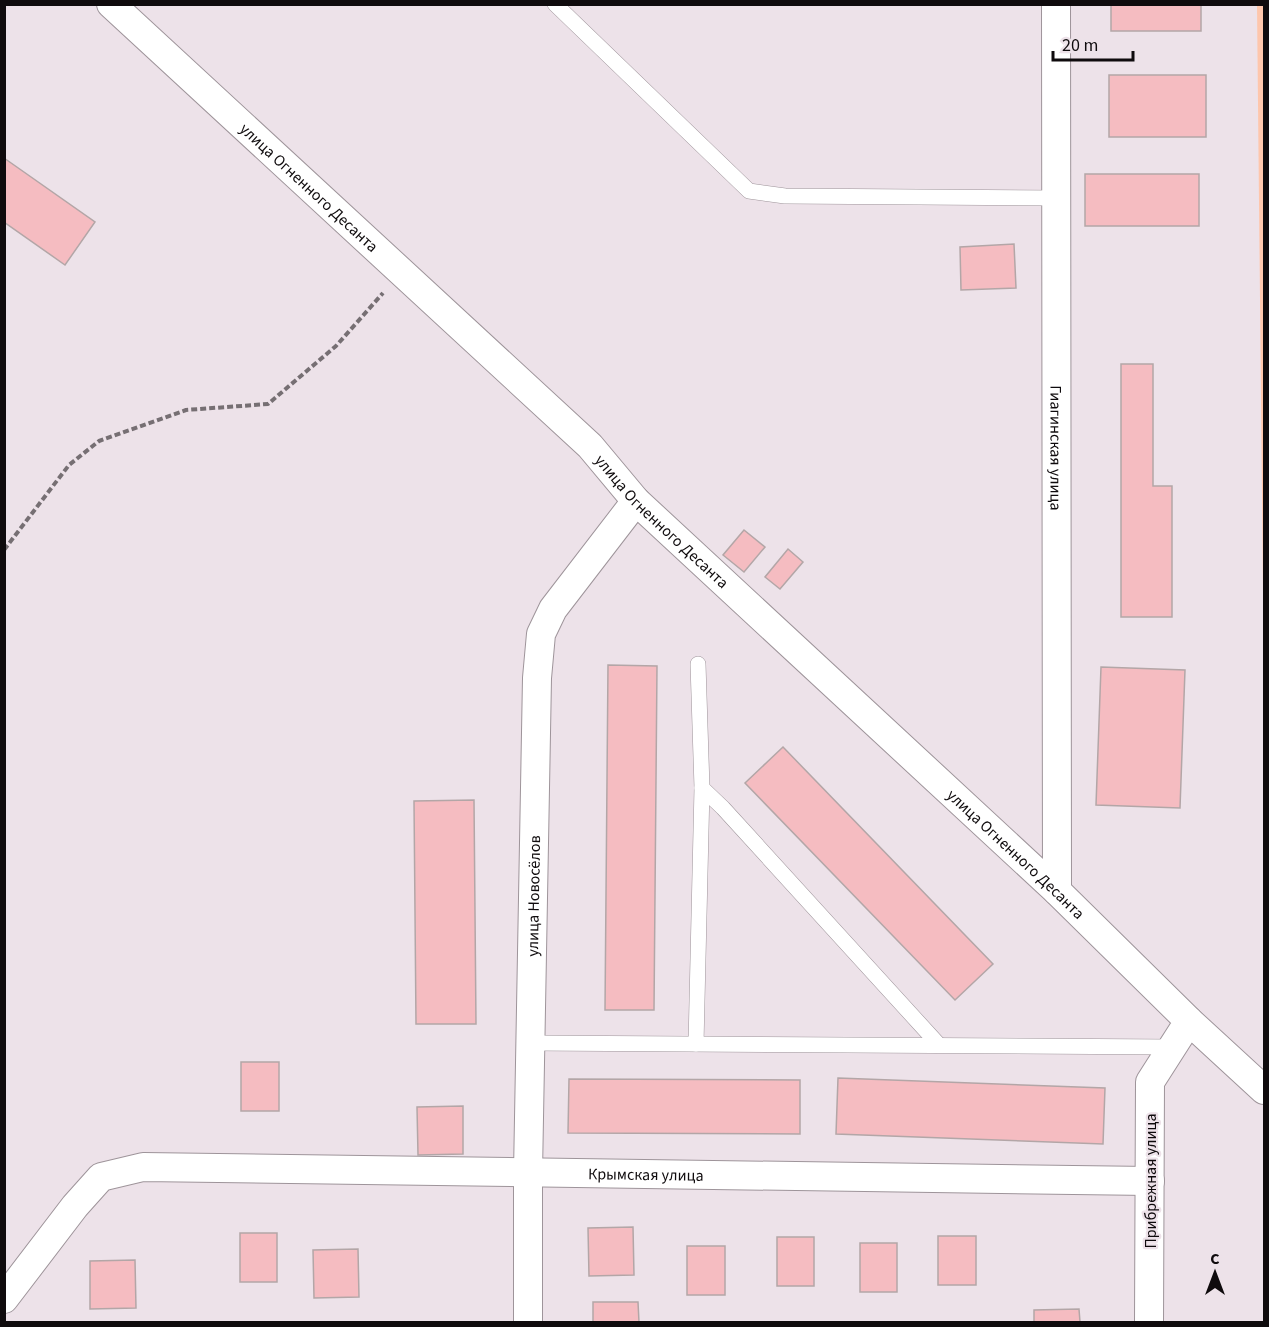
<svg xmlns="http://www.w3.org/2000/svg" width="1269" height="1327" font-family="'Source Sans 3',sans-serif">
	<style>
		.green { fill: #fec6ac }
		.building { fill: #f5bcc1; stroke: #b3a6a7; stroke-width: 1.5 }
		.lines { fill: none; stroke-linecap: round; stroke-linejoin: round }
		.lane-casing { stroke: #9e949a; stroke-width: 16 }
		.street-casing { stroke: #9e949a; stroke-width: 30 }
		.path { stroke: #766f73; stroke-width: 4; stroke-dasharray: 6 3; stroke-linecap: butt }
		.lane { stroke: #fff; stroke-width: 15 }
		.street { stroke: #fff; stroke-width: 28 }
		.labels { text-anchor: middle; stroke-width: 4.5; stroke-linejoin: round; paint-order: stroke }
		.street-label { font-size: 16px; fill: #0f0b0d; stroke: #ede2e9 }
	</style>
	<rect width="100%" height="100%" fill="#ede2e9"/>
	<path class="green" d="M1257,5H1264V691Z"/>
	<g class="building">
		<rect x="1111" y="4" width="90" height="27"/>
		<rect x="1109" y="75" width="97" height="62"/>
		<path d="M4,158L95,222L65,265L4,222Z"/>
		<rect x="1085" y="174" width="114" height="52"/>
		<path d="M1014,244L1016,288L961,290L960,247Z"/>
		<path d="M1121,364H1153V486H1172V617H1121Z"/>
		<path d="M744,530L765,547L744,572L723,555Z"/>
		<path d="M788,549L803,562L780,589L765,577Z"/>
		<path d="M608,665L657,666L654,1010H605Z"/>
		<path d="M1101,667L1185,670L1180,808L1096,805Z"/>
		<path d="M783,747L993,964L955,1000L745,783Z"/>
		<path d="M474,800L476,1024H416L414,801Z"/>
		<rect x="241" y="1062" width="38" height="49"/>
		<path d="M838,1078L1105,1088L1103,1144L836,1134Z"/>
		<path d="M569,1079L800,1080V1134L568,1133Z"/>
		<path d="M463,1106V1154L418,1155L417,1107Z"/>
		<path d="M633,1227L634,1275L589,1276L588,1228Z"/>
		<rect x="240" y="1233" width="37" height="49"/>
		<rect x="938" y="1236" width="38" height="49"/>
		<rect x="777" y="1237" width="37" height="49"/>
		<rect x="860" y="1243" width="37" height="49"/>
		<rect x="687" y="1246" width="38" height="49"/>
		<path d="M358,1249L359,1297L314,1298L313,1250Z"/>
		<path d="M135,1260L136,1308L90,1309V1261Z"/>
		<path d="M593,1302H638L639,1322H593Z"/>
		<path d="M1079,1309L1080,1322H1034V1310Z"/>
	</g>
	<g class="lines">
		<g class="lane-casing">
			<g id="lane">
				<path d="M555,4L749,191L785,196L1056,198"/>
				<path d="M698,664L702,788L723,808L939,1045"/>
				<path d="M531,1043L1172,1047"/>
				<path d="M696,1044L702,788"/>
			</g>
		</g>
		<g class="street-casing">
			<g id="street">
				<path id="s1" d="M111,4L590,446L636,501L1057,891L1189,1021L1150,1082L1149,1322"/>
				<path id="s2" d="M1056,4L1057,891"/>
				<path d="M1189,1021L1264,1090"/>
				<path id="s3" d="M4,1299L75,1206L101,1177L143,1167L1150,1181"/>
				<path id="s4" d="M528,1322V1173L537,678L541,634L553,609L636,501"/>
			</g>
		</g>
		<path class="path" d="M4,550L69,465L99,441L186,410L268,404L336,346L383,293"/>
		<use href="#lane" class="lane"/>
		<use href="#street" class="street"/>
	</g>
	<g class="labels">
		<g class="street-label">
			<text dy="6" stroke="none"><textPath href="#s1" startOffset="270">улица Огненного Десанта</textPath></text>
			<text dy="6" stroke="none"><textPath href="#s2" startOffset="444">Гиагинская улица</textPath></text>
			<text dy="6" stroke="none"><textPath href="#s1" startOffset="756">улица Огненного Десанта</textPath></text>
			<text dy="6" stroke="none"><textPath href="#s1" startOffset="1242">улица Огненного Десанта</textPath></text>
			<text dy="6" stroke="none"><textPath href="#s4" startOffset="426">улица Новосёлов</textPath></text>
			<text dy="6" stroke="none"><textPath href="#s3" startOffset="702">Крымская улица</textPath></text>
			<text transform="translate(1150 1181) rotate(-90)" y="6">Прибрежная улица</text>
		</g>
	</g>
	<rect width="1269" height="1327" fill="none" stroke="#0f0b0d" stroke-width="12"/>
	<g transform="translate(1215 1273)" stroke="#ede2e9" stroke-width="4.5" paint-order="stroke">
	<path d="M0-4.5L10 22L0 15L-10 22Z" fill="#0f0b0d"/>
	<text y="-9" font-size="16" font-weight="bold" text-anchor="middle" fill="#0f0b0d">С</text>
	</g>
	<path d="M1053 51v9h80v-9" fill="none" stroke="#0f0b0d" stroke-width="3"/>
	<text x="1062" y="51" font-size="18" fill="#0f0b0d" stroke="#ede2e9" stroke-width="4.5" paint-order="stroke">20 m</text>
</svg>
